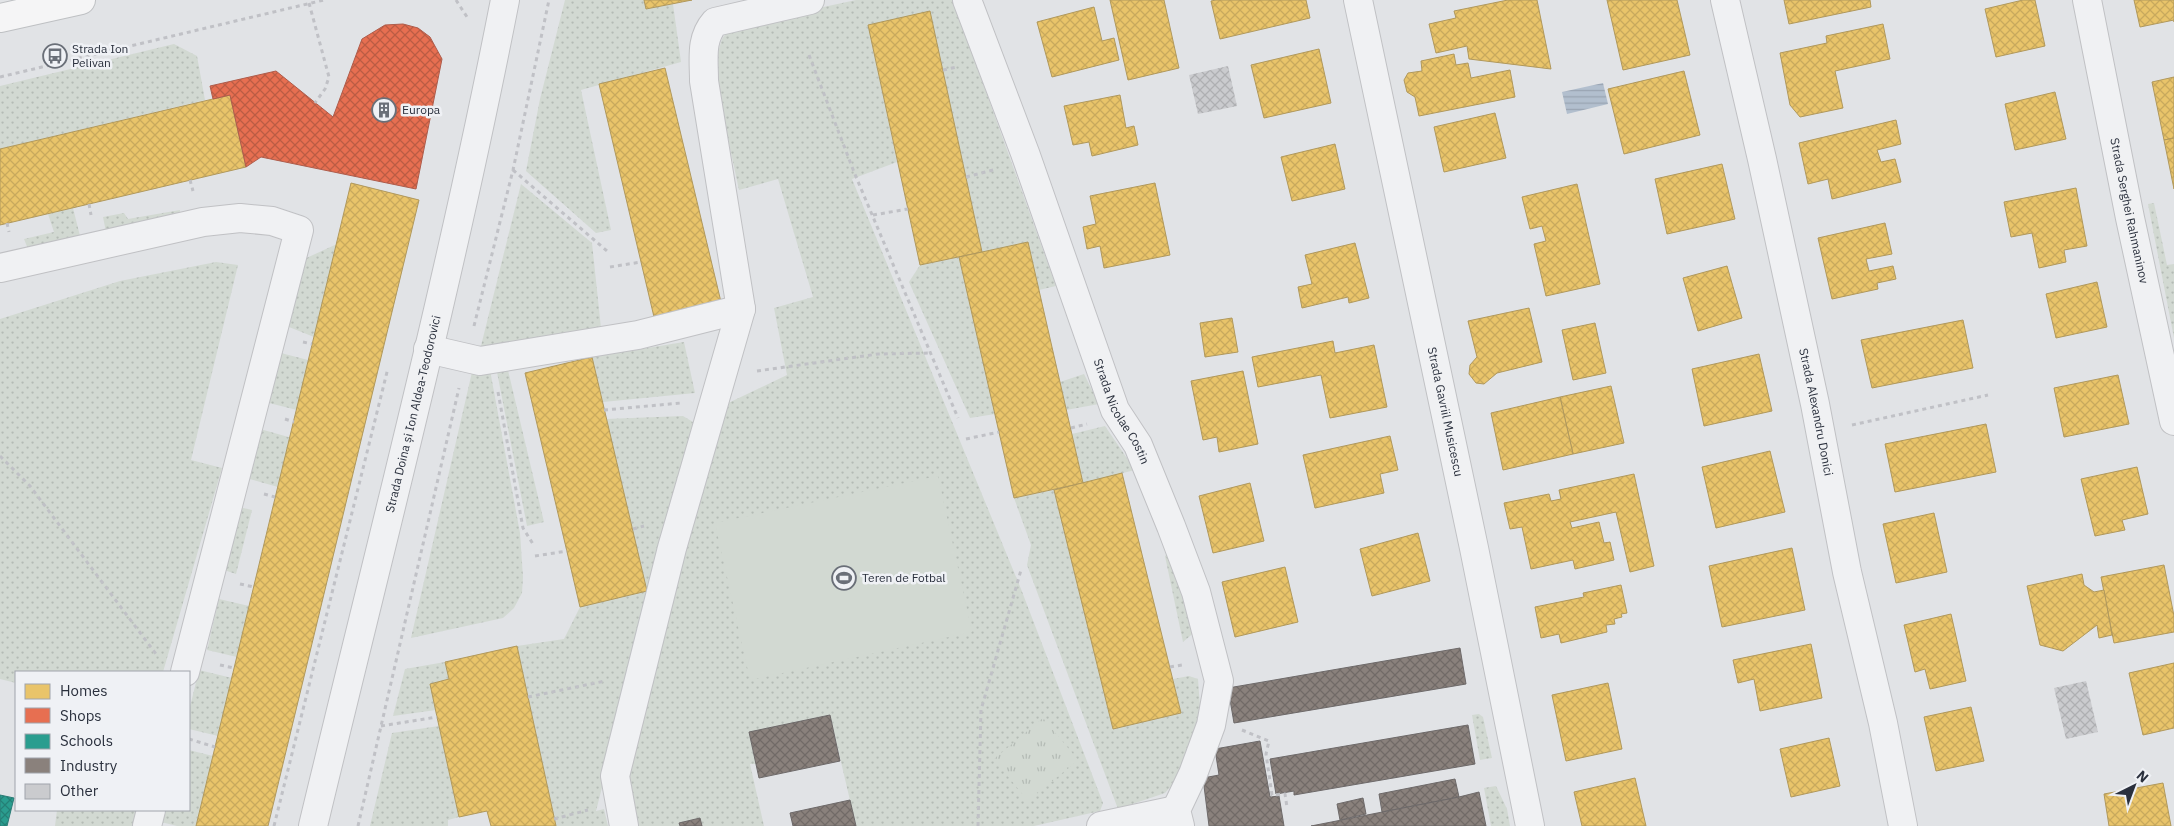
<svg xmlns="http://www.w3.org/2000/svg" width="2174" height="826" font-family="'IBM Plex Sans',sans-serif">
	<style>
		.grass { fill: url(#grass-dots) }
		.park { fill: url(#park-tufts) }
		.pitch { fill: #d2d9d2 }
		.water { fill: url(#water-rules) }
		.homes { fill: url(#homes-cross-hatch); stroke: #b0985c }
		.shops { fill: url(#shops-cross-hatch); stroke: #ae5c4b }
		.schools { fill: url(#schools-cross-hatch); stroke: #2a7c76 }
		.industry { fill: url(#industry-cross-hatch); stroke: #6d6969 }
		.building { fill: url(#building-cross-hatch) }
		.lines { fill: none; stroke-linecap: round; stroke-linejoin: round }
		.minor-casing { stroke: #c0c1c4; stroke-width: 30 }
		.major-casing { stroke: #bec0c3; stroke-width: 30 }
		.path { stroke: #c0c1c6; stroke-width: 3; stroke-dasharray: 4 4; stroke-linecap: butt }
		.minor { stroke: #f0f1f3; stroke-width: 28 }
		.major { stroke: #f5f5f6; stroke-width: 28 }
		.labels { text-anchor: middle; stroke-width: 5; stroke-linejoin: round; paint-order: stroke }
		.poi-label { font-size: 12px; fill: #2a303d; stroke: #eff1f5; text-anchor: start }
		.street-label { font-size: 12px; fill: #2a303d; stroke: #eff1f5 }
	</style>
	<defs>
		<pattern id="grass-dots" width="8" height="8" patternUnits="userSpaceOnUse" patternTransform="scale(1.25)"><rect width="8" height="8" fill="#d2d9d2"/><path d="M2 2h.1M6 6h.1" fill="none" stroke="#b4bbb5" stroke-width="1.8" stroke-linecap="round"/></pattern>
		<pattern id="park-tufts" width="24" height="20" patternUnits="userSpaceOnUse" patternTransform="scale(1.25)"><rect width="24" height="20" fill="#d2d9d2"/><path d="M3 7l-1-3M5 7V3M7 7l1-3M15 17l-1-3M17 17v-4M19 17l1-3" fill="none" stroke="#b4bbb5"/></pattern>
		<pattern id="water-rules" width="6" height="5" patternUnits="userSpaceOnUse" patternTransform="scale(1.25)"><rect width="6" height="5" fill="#b2bfce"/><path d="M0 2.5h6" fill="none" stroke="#99a4b2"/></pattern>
		<pattern id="homes-cross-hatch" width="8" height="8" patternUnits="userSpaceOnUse" patternTransform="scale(1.25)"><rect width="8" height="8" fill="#e9c46a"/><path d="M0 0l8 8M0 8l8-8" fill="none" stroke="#c8a95d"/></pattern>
		<pattern id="shops-cross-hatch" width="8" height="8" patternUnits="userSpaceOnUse" patternTransform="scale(1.25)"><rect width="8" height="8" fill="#e76f51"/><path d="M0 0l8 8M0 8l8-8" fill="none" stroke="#bb5c44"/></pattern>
		<pattern id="schools-cross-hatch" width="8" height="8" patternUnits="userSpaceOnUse" patternTransform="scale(1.25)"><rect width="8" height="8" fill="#2a9d8f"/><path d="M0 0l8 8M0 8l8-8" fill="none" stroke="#248076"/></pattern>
		<pattern id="industry-cross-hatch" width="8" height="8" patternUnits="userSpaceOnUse" patternTransform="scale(1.25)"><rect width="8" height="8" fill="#8a817c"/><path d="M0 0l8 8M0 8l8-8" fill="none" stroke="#716a67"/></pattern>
		<pattern id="building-cross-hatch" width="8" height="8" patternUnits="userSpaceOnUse" patternTransform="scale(1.25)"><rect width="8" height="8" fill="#cacbce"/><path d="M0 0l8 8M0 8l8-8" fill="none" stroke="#aeafb2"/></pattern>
	</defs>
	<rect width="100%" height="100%" fill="#e1e3e6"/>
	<g class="grass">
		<path d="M565,0H644L646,9L673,4L681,62L581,90L611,230L596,233L526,171L540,99Z"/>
		<path d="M856,0H953L1056,286L1039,290L1028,242L982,252L930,12L868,25L897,162L852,179L1021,589L1103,803L1100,811L1034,826H856L830,715L749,732L756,764H750L764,826H637L624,773L724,405L787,375L774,308L813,297L778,179L739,190L713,69L722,39L730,27Z"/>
		<path d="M174,44L197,56L205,100L0,149V86Z"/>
		<path d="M521,184L592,243L601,328L480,350Z"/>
		<path d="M2154,203L2167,265L2174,264V338L2148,204Z"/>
		<path d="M73,208L80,236L28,249L24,239L54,232L48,214Z"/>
		<path d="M180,210L179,217L106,232L103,217L124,213L128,219Z"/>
		<path d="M337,244L314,337L284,325L302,260Z"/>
		<path d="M959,257L995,414L970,418L909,282L920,265Z"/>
		<path d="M216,262L238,265L191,460L222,468L163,672H16V683L0,679V319L120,281Z"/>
		<path d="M684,342L695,393L603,402L592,357Z"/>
		<path d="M277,352L308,360L297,410L265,402Z"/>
		<path d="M507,366L544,522L527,526L496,367Z"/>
		<path d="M490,370L520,533L523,577L522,593L514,608L503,618L411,638L472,372Z"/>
		<path d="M1084,374L1099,404L1066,410L1060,382Z"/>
		<path d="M683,416L693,422L648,619L627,690L596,811L604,809L608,826H556L517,646L564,639L580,607L647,591L606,419Z"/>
		<path d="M1105,426L1135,470L1083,483L1072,434Z"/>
		<path d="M260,429L292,438L278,487L246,478Z"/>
		<path d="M1054,490L1113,729L1181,713L1173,679L1189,676L1198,679L1201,721L1174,783L1165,793L1118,809L1027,565L1031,545L1014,498Z"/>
		<path d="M239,507L252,510L236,574L224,570Z"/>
		<path d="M1169,553L1197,630L1183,642L1165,556Z"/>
		<path d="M219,599L249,606L237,657L207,650Z"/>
		<path d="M445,662L449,679L430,684L436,710L393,716L405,669Z"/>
		<path d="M199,670L232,678L218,736L189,729V711Z"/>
		<path d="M1479,714L1483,717L1492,758L1480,760L1472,715Z"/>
		<path d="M439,726L459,817L448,820V826H370L392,733Z"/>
		<path d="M189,750L213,756L196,826H177L161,822L164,810H189Z"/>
		<path d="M1496,786L1507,809L1510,826H1491L1484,788Z"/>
		<path d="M57,810H143L139,826H55Z"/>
	</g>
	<path class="park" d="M1043,718L1078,760L1028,801L994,759Z"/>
	<path class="pitch" d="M938,476L972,632L750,680L715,523Z"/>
	<path class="water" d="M1603,83L1608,104L1567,114L1562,92Z"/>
	<g class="homes">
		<path d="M644,0H692L646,9Z"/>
		<path d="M1110,0H1164L1179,68L1128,80Z"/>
		<path d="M1216,0H1306L1310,18L1220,39L1211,1Z"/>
		<path d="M1508,0H1537L1551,69L1469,59L1467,46L1436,53L1429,24L1456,18L1454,11Z"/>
		<path d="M1607,0H1677L1690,55L1623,70Z"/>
		<path d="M1784,0H1870L1871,7L1789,24Z"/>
		<path d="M2023,0H2035L2045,46L1996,57L1985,9Z"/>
		<path d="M2134,0H2174V22V20L2140,27Z"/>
		<path d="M1094,7L1102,41L1114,38L1119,60L1052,77L1037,22Z"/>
		<path d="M930,11L982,252L920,265L868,25Z"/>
		<path d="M1883,24L1890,59L1835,71L1843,108L1800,117L1790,105L1780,53L1827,43L1826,36Z"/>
		<path d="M1319,49L1331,103L1264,118L1251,65Z"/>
		<path d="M1454,54L1456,65L1468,63L1471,78L1510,70L1515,97L1419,116L1415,97L1407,92L1404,80L1408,73L1422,71L1421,61Z"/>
		<path d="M665,68L721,302L654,317L599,84Z"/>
		<path d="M1684,71L1700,135L1624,154L1608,89Z"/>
		<path d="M2174,77V138L2164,140L2152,82Z"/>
		<path d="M2055,92L2066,139L2015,150L2005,104Z"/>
		<path d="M230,95L246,167L0,225V149Z"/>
		<path d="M1120,95L1126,128L1134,126L1138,145L1092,156L1089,142L1073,145L1064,106Z"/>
		<path d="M1495,113L1506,158L1444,172L1434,127Z"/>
		<path d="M1896,120L1901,144L1877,150L1881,162L1895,159L1901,182L1832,199L1828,179L1808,184L1799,143Z"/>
		<path d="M2174,138V189L2164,140Z"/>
		<path d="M1335,144L1345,189L1292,201L1281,157Z"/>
		<path d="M1722,164L1735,219L1667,234L1655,179Z"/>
		<path d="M351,183L419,200L268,826H196Z"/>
		<path d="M1155,183L1170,255L1104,268L1100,246L1087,249L1083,227L1096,224L1090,196Z"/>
		<path d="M1577,184L1600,284L1546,296L1534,244L1546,241L1542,226L1530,229L1522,197Z"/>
		<path d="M2076,188L2087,246L2064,250L2066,262L2039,268L2032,233L2011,237L2004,202Z"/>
		<path d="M1885,223L1892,254L1866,259L1869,271L1893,266L1896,279L1877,283L1878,289L1832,299L1818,238Z"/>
		<path d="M1028,242L1083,483L1014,498L959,257Z"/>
		<path d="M1355,243L1369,298L1349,303L1348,297L1302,308L1298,287L1312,284L1305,255Z"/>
		<path d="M1727,266L1742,318L1698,331L1683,278Z"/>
		<path d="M2097,282L2107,327L2056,338L2046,294Z"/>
		<path d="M1529,308L1542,362L1497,373L1484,384L1476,383L1469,374L1470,365L1477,357L1468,321Z"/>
		<path d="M1232,318L1238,352L1205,357L1200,323Z"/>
		<path d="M1963,320L1973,368L1872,388L1861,340Z"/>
		<path d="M1595,323L1606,373L1573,380L1562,330Z"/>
		<path d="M1333,341L1335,353L1374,345L1387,407L1330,418L1321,375L1258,387L1252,357Z"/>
		<path d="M1759,354L1772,411L1704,426L1692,369Z"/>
		<path d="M592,357L647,591L580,607L525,373Z"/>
		<path d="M1243,371L1258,444L1219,452L1217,437L1203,440L1191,381Z"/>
		<path d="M2118,375L2129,424L2064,437L2054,388Z"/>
		<path d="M1611,386L1624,443L1573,454L1560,397Z"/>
		<path d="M1560,397L1573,454L1503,470L1491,413Z"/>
		<path d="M1986,424L1996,472L1895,492L1885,444Z"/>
		<path d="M1390,436L1398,470L1380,474L1384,493L1315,508L1303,455Z"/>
		<path d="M1770,451L1785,512L1716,528L1702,467Z"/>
		<path d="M2137,467L2148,514L2122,520L2125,530L2095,536L2081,479Z"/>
		<path d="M1122,473L1181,713L1113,729L1054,490Z"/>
		<path d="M1634,474L1654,566L1630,572L1616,512L1570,522L1572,528L1599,522L1604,543L1610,542L1614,560L1575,569L1573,560L1531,569L1522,527L1510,529L1504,503L1549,494L1551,501L1561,499L1559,490Z"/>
		<path d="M1250,483L1264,541L1213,553L1199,496Z"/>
		<path d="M1934,513L1947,572L1896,583L1883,524Z"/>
		<path d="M1418,533L1430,581L1372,596L1360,549Z"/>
		<path d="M1792,548L1805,610L1722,627L1709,566Z"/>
		<path d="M2164,565L2174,616V632L2114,643L2101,577Z"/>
		<path d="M1285,567L1298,622L1235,637L1222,582Z"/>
		<path d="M2082,574L2084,585L2094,592L2104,590L2112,635L2099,638L2097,625L2063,651L2040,645L2027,586Z"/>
		<path d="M1621,585L1627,613L1621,614L1622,617L1614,619L1615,624L1606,625L1607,632L1561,643L1559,634L1541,638L1535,607L1584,597L1583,593Z"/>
		<path d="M1951,614L1966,681L1930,689L1925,669L1915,672L1904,625Z"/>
		<path d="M1811,644L1822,698L1760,711L1754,679L1738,683L1733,660Z"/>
		<path d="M517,646L528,697L556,826H491L487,811L459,817L437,717L430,684L449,679L445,662Z"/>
		<path d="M2174,663V728L2143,735L2129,673Z"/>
		<path d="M1608,683L1622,749L1566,761L1552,695Z"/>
		<path d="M1971,707L1984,761L1936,771L1924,717Z"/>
		<path d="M1829,738L1840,786L1791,797L1780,749Z"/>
		<path d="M1635,778L1646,826H1582L1574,792Z"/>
		<path d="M2163,783L2171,826H2109L2104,794Z"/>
	</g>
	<path class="shops" d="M403,24L418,28L430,37L442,59L416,189L261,157L246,167L230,95L213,99L210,86L276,71L333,117L362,39L385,25Z"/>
	<path class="schools" d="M0,795L14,798L7,826H0Z"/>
	<g class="industry">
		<path d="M1460,648L1466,684L1234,723L1228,688Z"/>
		<path d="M830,715L840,761L759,778L749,732Z"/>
		<path d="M1468,725L1475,764L1294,795V791L1276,794L1270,759Z"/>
		<path d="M1260,741L1270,797L1279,796L1284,826H1209L1203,778L1219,775L1215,749Z"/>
		<path d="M1455,779L1459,797L1382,812L1379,794Z"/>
		<path d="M1479,792L1486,826H1311L1459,797Z"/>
		<path d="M1363,798L1366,814L1340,820L1337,804Z"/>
		<path d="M850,800L856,826H793L790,813Z"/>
		<path d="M700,818L702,826H680L679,823Z"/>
	</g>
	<g class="building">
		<path d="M1228,66L1237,106L1198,114L1189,75Z"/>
		<path d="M2086,681L2098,732L2066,739L2054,688Z"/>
	</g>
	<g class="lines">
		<g class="minor-casing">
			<g id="minor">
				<path id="s1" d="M967,0L1025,153L1115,410L1138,445L1171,526L1196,592L1219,681L1211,725L1193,774L1176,810L1180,826"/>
				<path id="s2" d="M1358,0L1474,548L1530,826"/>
				<path id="s3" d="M1725,0L1762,159L1815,404L1847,572L1883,723L1903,826"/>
				<path id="s4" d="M2087,0L2130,218L2174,421"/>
				<path d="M0,268L203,222L240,218L272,221L299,230L185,672"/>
				<path d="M428,349L480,361L638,335L741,309"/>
				<path d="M147,826L151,810"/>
				<path id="s5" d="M313,826C379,551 451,277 505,0"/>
				<path d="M624,826L615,776L672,548L741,309L704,81C704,59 700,39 715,22L810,0"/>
				<path d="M1101,826L1176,810"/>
			</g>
		</g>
		<g class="major-casing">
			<path id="major" d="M0,18L81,0"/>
		</g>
		<g class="path">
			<path d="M456,0L467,17"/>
			<path d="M309,3L329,77L325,89L315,103"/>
			<path d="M809,55L854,172L958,418"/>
			<path d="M943,70L957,67"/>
			<path d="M0,77L324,0"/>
			<path d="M513,170L607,251"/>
			<path d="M966,177L997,169"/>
			<path d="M190,180L193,191"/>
			<path d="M89,204L91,215"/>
			<path d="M873,215L908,209"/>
			<path d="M7,223L9,232"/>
			<path d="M610,267L641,262"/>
			<path d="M474,326L513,170L549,0"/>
			<path d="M303,342L312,344"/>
			<path d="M757,371L878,354L931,353"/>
			<path d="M498,392L523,528L533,544"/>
			<path d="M604,410L681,403"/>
			<path d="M285,419L294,422"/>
			<path d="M1852,425L1988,395"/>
			<path d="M1071,428L1087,424"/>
			<path d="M966,439L999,432"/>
			<path d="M0,456L30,486L156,654"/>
			<path d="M264,494L275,497"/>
			<path d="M633,529L644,526"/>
			<path d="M535,556L567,551"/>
			<path d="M240,584L254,587"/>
			<path d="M220,665L234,668"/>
			<path d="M1170,667L1182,665"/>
			<path d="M528,697L605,681"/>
			<path d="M381,726L437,717"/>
			<path d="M1242,730L1269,741L1266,754L1272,795L1285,794L1287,807"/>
			<path d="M189,739L215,747"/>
			<path d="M554,819L588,810"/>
			<path d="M274,826L388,368"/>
			<path d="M358,826L459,388"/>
			<path d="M978,826L981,710L1021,570"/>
		</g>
		<use href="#minor" class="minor"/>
		<use href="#major" class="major"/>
	</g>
	<defs>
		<g id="bus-ring" transform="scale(1.25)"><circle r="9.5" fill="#eff1f5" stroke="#6a6f78" stroke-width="1.5"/><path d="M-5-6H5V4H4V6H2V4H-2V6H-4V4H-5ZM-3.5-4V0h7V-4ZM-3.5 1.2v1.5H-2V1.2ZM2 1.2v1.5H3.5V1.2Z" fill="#6a6f78"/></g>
		<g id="building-ring" transform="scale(1.25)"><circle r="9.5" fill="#eff1f5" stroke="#6a6f78" stroke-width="1.5"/><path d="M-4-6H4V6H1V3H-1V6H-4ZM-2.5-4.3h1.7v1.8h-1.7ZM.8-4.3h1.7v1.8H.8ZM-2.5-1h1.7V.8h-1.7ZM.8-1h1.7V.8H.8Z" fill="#6a6f78"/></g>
		<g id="stadium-ring" transform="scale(1.25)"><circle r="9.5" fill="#eff1f5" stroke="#6a6f78" stroke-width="1.5"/><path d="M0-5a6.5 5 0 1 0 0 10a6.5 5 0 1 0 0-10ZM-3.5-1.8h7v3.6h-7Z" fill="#6a6f78"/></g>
	</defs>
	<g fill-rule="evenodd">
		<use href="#bus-ring" x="55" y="56"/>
		<use href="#building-ring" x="384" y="110"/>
		<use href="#stadium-ring" x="844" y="578"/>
	</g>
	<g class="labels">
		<g class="poi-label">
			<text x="72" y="53">Strada Ion<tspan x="72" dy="14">Pelivan</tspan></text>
			<text x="402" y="114">Europa</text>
			<text x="862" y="582">Teren de Fotbal</text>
		</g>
		<g class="street-label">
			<text dy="4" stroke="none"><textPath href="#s4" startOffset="215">Strada Serghei Rahmaninov</textPath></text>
			<text dy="4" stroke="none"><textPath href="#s1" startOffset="440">Strada Nicolae Costin</textPath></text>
			<text dy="4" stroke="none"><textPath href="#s2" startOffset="421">Strada Gavriil Musicescu</textPath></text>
			<text dy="4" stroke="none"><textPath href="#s3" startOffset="422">Strada Alexandru Donici</textPath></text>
			<text dy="4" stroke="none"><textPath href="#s5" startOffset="424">Strada Doina și Ion Aldea-Teodorovici</textPath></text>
		</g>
	</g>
	<rect x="15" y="671" width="175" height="140" fill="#eff1f5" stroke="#a0a4ab"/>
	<rect x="25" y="684" width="25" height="15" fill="#e9c46a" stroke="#a0a4ab"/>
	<text x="60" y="696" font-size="15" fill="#2a303d">Homes</text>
	<rect x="25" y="708" width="25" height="15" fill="#e76f51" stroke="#a0a4ab"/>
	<text x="60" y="721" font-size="15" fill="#2a303d">Shops</text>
	<rect x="25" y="734" width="25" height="15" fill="#2a9d8f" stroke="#a0a4ab"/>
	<text x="60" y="746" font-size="15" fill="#2a303d">Schools</text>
	<rect x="25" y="758" width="25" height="15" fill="#8a817c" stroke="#a0a4ab"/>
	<text x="60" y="771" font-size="15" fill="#2a303d">Industry</text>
	<rect x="25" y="784" width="25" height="15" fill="#cacbce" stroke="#a0a4ab"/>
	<text x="60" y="796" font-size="15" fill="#2a303d">Other</text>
	<g transform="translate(2134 786) rotate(42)" stroke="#eff1f5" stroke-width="4" paint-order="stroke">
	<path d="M0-4L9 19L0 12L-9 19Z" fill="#2a303d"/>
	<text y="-8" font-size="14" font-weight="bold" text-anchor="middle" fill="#2a303d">N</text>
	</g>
</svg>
